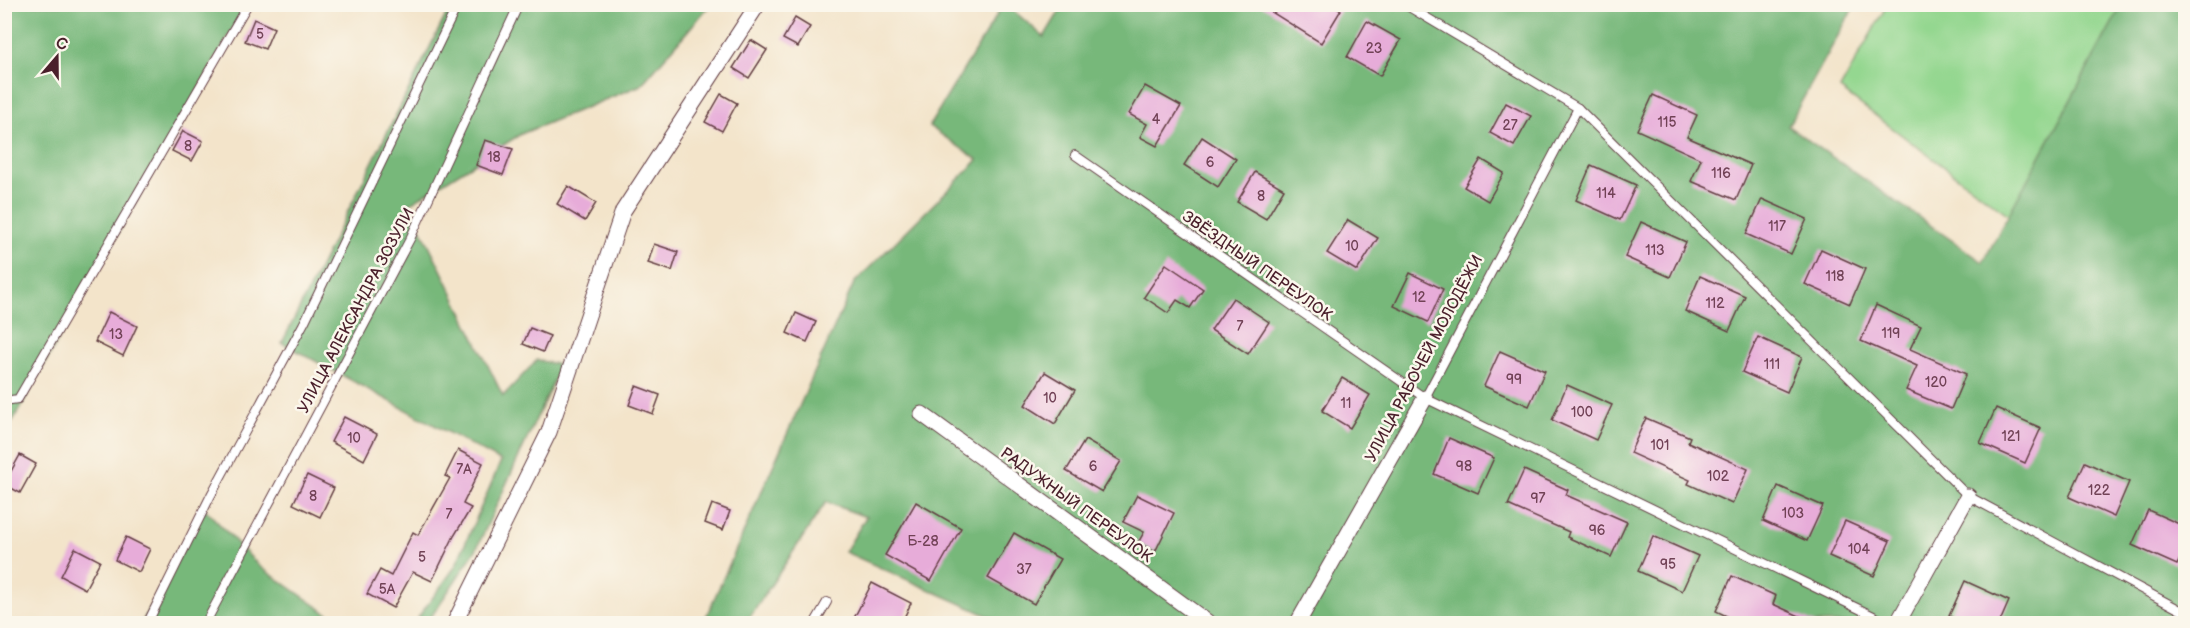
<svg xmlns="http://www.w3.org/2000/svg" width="2190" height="628" font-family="'Balsamiq Sans',sans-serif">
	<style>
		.green { fill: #94d790; stroke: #6f7b5e; stroke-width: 1.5 }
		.forest { fill: #77b87a; stroke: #606c52; stroke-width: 1.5 }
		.building { fill: #e7acd9 }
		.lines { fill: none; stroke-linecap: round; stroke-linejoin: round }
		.service-casing { stroke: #633d43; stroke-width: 10 }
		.minor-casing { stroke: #633d43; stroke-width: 17 }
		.service { stroke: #fff; stroke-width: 8 }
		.minor { stroke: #fff; stroke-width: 15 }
		.labels { text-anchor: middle; stroke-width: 5; stroke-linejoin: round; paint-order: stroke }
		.number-label { font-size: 14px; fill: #714256 }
		.street-label { font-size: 16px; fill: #4a1f2b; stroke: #fbf7ec }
	</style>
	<rect width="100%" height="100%" fill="#fbf7ec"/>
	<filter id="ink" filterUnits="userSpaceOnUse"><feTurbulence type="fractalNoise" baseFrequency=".0167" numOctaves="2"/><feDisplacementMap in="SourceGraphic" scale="12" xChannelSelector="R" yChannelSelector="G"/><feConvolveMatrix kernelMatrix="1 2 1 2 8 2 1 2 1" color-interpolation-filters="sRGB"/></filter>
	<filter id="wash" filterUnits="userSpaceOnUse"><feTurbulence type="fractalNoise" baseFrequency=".008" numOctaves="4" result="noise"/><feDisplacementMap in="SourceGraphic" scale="24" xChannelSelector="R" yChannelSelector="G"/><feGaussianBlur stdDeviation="1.35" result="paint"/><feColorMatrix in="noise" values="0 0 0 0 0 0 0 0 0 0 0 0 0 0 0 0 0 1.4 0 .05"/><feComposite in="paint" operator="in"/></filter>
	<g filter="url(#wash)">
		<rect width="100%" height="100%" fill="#f3e4ca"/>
		<path class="green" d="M1887,5H2154L2030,231L1840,89Z"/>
		<g class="forest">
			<path d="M1064,4L1855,5L1788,126L1983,262L2122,5H2185V623H1004L845,552L866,517L826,502L746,623L703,624L854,283L978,160L929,126L1003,5H1007L1044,37Z"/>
			<path d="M5,5H246L5,435Z"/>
			<path d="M451,5H710L641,85L521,134L409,204L503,396L537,360L561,365L476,550L427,623H414L455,567L501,461L282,343Z"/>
			<path d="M205,509L259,566L341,623L141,624Z"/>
		</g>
		<g id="blocks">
			<g class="building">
				<path d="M1259,4H1332L1341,10L1321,43Z"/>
				<path d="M795,18L810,27L798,47L783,39Z"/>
				<path d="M254,19L274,28L265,49L245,41Z"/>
				<path d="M1367,21L1401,40L1380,76L1347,57Z"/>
				<path d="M751,40L767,50L749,78L733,68Z"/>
				<path d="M1145,86L1181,106L1157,146L1140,137L1147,124L1129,114Z"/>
				<path d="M721,94L737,103L722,131L705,122Z"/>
				<path d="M1653,95L1697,115L1687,137L1751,165L1736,200L1691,181L1701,159L1637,130Z"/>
				<path d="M1506,103L1531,116L1514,146L1490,133Z"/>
				<path d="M183,131L203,141L192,161L172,151Z"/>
				<path d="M1202,137L1236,159L1218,187L1184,165Z"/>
				<path d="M485,140L513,149L503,175L476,165Z"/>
				<path d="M1481,159L1504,173L1488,201L1464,187Z"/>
				<path d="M1591,165L1636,185L1620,220L1576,200Z"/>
				<path d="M1255,172L1284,189L1266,219L1237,202Z"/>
				<path d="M568,186L596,203L585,221L557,204Z"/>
				<path d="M1762,199L1807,219L1791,254L1746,234Z"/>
				<path d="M1348,220L1378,238L1357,271L1327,253Z"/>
				<path d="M1641,222L1686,242L1670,277L1625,257Z"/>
				<path d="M654,244L678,252L672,271L648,263Z"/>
				<path d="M1821,249L1865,269L1850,304L1805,284Z"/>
				<path d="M1166,264L1203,289L1190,308L1177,300L1168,313L1144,297Z"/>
				<path d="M1410,273L1443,289L1428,322L1394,306Z"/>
				<path d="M1700,276L1745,296L1729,331L1685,311Z"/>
				<path d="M1233,298L1269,322L1248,354L1211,330Z"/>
				<path d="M1876,305L1921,326L1910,349L1966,374L1951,409L1906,390L1917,366L1861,341Z"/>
				<path d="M109,312L137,326L123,356L95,342Z"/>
				<path d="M796,313L816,322L807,342L787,333Z"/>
				<path d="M530,328L550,336L543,352L523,344Z"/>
				<path d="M1758,337L1802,357L1787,392L1742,372Z"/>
				<path d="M1500,351L1545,371L1529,406L1484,386Z"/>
				<path d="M1045,372L1075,390L1055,424L1025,405Z"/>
				<path d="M1342,378L1370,395L1350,428L1322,411Z"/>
				<path d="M1567,385L1612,405L1596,440L1552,420Z"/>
				<path d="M636,386L660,395L653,414L629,405Z"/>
				<path d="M1996,408L2041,428L2025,463L1980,443Z"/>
				<path d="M344,417L377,434L364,460L331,442Z"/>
				<path d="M1646,418L1690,437L1688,442L1748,469L1732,504L1688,484L1690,480L1630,453Z"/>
				<path d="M1449,438L1494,458L1478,493L1434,474Z"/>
				<path d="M1085,440L1121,461L1102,492L1066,471Z"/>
				<path d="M458,450L483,463L463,504L471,508L454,536L432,581L413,572L393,608L367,594L380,570L391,576L413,532L418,535L450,478L445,476Z"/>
				<path d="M20,455L36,464L20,493L4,484Z"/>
				<path d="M2085,462L2129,482L2114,517L2069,497Z"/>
				<path d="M1524,470L1568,490L1566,495L1627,522L1611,557L1567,537L1569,532L1508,505Z"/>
				<path d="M307,475L334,488L320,517L293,504Z"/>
				<path d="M1778,486L1823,506L1807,541L1763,521Z"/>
				<path d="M1137,495L1174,513L1155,552L1138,543L1144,532L1123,522Z"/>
				<path d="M916,502L961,528L931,581L885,555Z"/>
				<path d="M712,504L730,511L723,530L705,523Z"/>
				<path d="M2148,510L2186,527V546L2177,565L2132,545Z"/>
				<path d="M1845,521L1890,541L1874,576L1829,556Z"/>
				<path d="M1014,533L1060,559L1034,604L988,578Z"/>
				<path d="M1653,536L1698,556L1682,591L1638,571Z"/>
				<path d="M126,537L150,549L139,572L115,560Z"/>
				<path d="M75,548L100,561L85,589L61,576Z"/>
				<path d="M1732,576L1776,596L1773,604L1817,624H1743L1716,611Z"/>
				<path d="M1965,581L2009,601L1999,624H1965L1949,616Z"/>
				<path d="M872,583L911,603L901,624H851Z"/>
			</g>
		</g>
	</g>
	<g filter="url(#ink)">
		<use href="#blocks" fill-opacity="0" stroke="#633d43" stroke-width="1.5"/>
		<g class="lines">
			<g class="service-casing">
				<g id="service">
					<path d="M1404,4L1578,108L1968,496L2186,613"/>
					<path d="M1075,155L1425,398L1890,624"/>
					<path d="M1425,398L1578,108"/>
					<path d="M4,401L18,399L248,4"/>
					<path d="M147,624L211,495L305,321L458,4"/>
					<path d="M205,624L410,239L519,4"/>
					<path d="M814,624L827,602"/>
				</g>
			</g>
			<g class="minor-casing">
				<g id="minor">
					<path d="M922,414L1210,624"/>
					<path d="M454,624L549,432L623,211L758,4"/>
					<path d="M1297,624L1425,398"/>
					<path d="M1897,624L1968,496"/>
				</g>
			</g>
			<use href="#service" class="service"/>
			<use href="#minor" class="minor"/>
		</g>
	</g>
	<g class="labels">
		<g class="number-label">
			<text x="260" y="39">5</text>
			<text x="1374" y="53">23</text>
			<text x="1156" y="124">4</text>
			<text x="1667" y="127">115</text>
			<text x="1510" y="130">27</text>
			<text x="188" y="151">8</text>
			<text x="494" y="162">18</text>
			<text x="1210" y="167">6</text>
			<text x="1721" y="178">116</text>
			<text x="1606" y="198">114</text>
			<text x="1261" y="201">8</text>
			<text x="1777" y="231">117</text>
			<text x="1352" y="251">10</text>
			<text x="1655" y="255">113</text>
			<text x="1835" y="281">118</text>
			<text x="1419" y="302">12</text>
			<text x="1715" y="308">112</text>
			<text x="1240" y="331">7</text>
			<text x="1891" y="338">119</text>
			<text x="116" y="339">13</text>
			<text x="1772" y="369">111</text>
			<text x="1514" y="384">99</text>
			<text x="1936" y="387">120</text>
			<text x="1050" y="403">10</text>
			<text x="1346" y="408">11</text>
			<text x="1582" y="417">100</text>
			<text x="2011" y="441">121</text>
			<text x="354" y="443">10</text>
			<text x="1660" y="450">101</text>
			<text x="1093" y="471">6</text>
			<text x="1464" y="471">98</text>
			<text x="464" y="474">7А</text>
			<text x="1718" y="481">102</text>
			<text x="2099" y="495">122</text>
			<text x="313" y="501">8</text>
			<text x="1538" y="503">97</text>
			<text x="1793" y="518">103</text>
			<text x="449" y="519">7</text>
			<text x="1597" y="535">96</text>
			<text x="923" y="546">Б-28</text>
			<text x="1859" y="554">104</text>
			<text x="422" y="562">5</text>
			<text x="1668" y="569">95</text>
			<text x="1024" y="574">37</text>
			<text x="387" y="594">5А</text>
		</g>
		<g class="street-label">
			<text transform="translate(1258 265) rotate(35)" y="6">ЗВЁЗДНЫЙ ПЕРЕУЛОК</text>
			<text transform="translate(355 310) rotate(-62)" y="6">УЛИЦА АЛЕКСАНДРА ЗОЗУЛИ</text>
			<text transform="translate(1423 358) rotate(-62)" y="6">УЛИЦА РАБОЧЕЙ МОЛОДЁЖИ</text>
			<text transform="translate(1077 504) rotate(36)" y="6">РАДУЖНЫЙ ПЕРЕУЛОК</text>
		</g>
	</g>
	<rect width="2190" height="628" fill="none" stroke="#fbf7ec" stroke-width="24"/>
	<g transform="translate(57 57) rotate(20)" stroke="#fbf7ec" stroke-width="4.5" paint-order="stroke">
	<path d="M0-4.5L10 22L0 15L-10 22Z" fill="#4a1f2b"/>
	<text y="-9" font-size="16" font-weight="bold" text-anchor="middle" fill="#4a1f2b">С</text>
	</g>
</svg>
